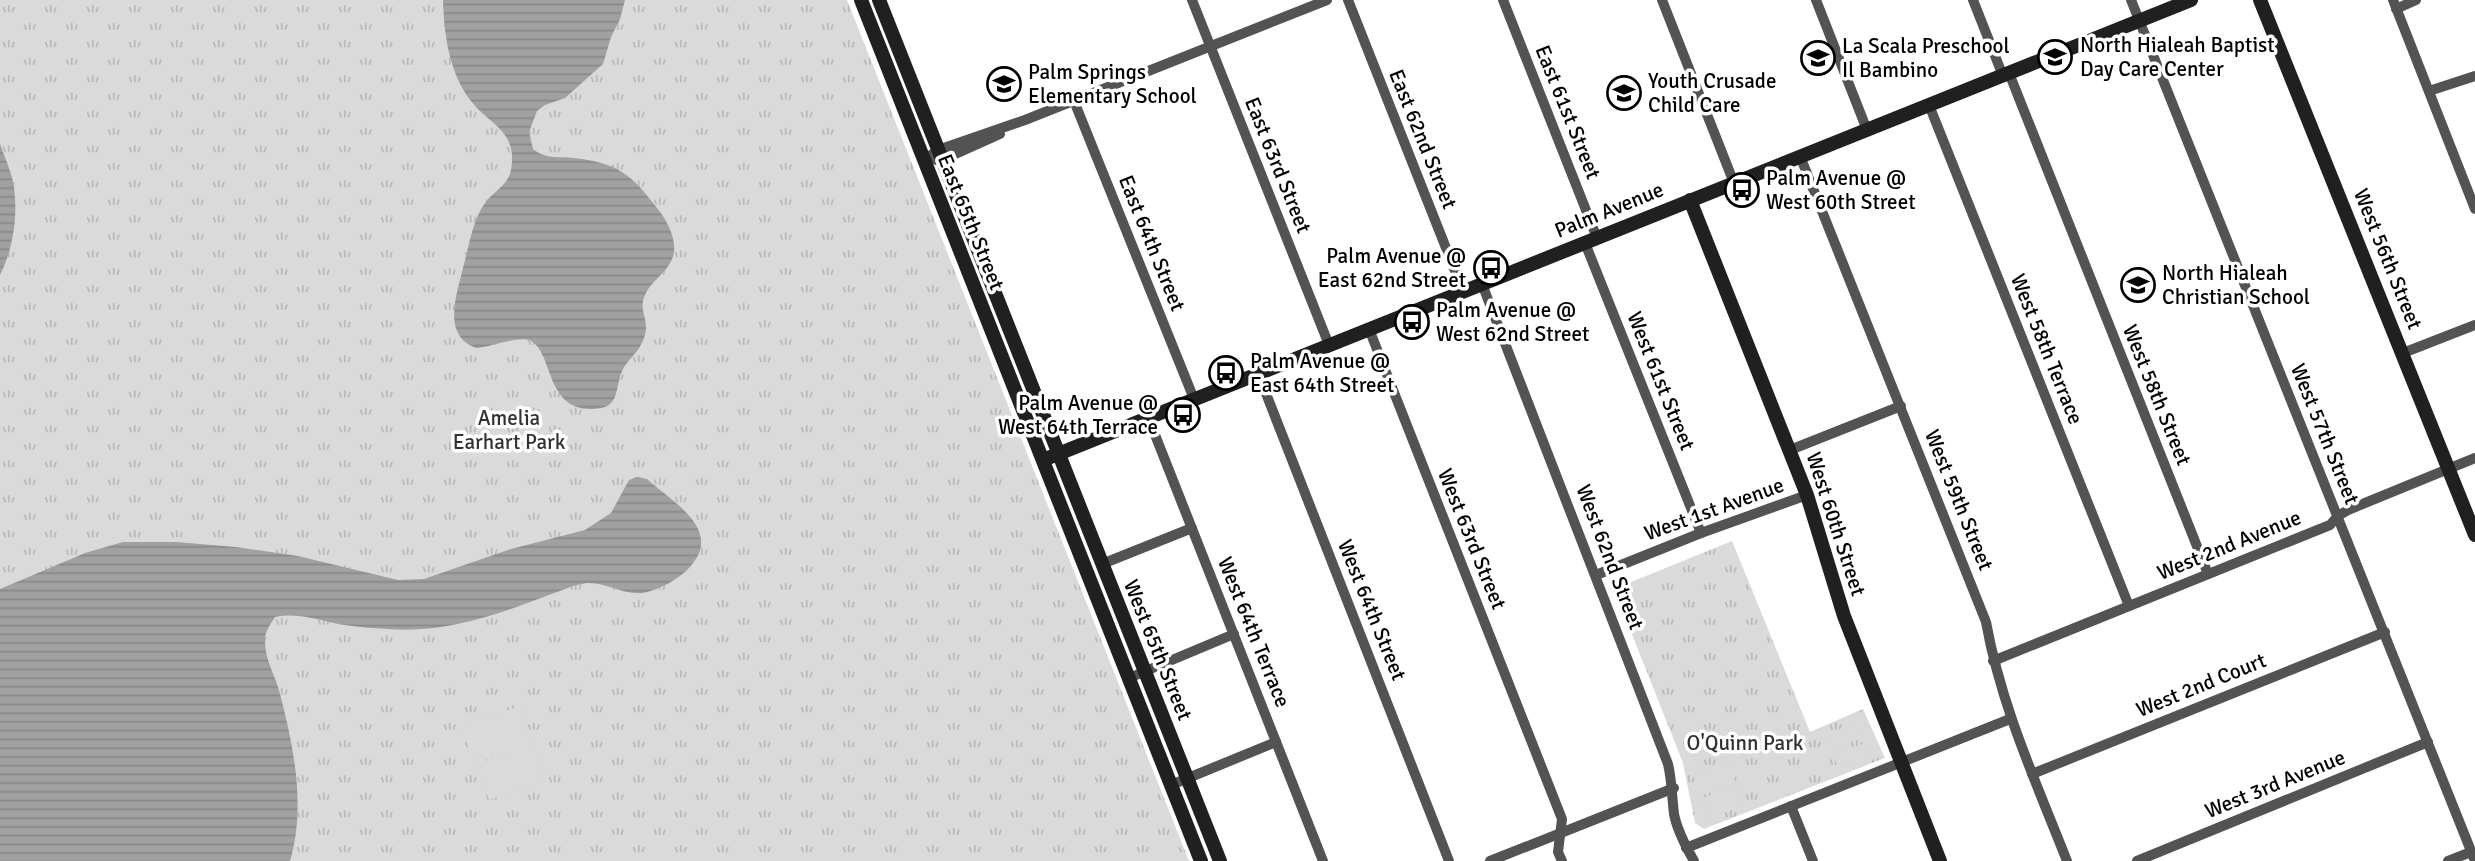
<svg xmlns="http://www.w3.org/2000/svg" width="2475" height="861" font-family="Signika,sans-serif">
	<style>
		.park { fill: url(#park-tufts) }
		.garden { fill: #dadada }
		.water { fill: url(#water-rules) }
		.lines { fill: none; stroke-linecap: round; stroke-linejoin: round }
		.street { stroke: #535353; stroke-width: 10 }
		.secondary { stroke: #202020; stroke-width: 14 }
		.labels { text-anchor: middle; stroke-width: 7; stroke-linejoin: round; paint-order: stroke }
		.poi-label { font-size: 21px; fill: #000; stroke: #fff; text-anchor: start }
		.street-label { font-size: 21px; fill: #000; stroke: #fff }
		.park-label { font-size: 21px; fill: #313131; stroke: #fff }
	</style>
	<defs>
		<pattern id="park-tufts" width="24" height="20" patternUnits="userSpaceOnUse" patternTransform="scale(1.75)"><rect width="24" height="20" fill="#dadada"/><path d="M3 7l-1-3M5 7V3M7 7l1-3M15 17l-1-3M17 17v-4M19 17l1-3" fill="none" stroke="#b9b9b9"/></pattern>
		<pattern id="water-rules" width="6" height="5" patternUnits="userSpaceOnUse" patternTransform="scale(1.75)"><rect width="6" height="5" fill="#a1a1a1"/><path d="M0 2.5h6" fill="none" stroke="#898989"/></pattern>
	</defs>
	<rect width="100%" height="100%" fill="#fff"/>
	<g class="park">
		<path d="M0,0H847L1189,861H0Z"/>
		<path d="M1732,541L1810,732L1863,709L1885,758L1704,829L1695,823L1683,763L1614,589Z"/>
	</g>
	<g class="garden">
		<path d="M519,706L546,778L489,800L476,765L507,752L475,763L461,729Z"/>
		<path d="M1858,722L1863,736L1831,749L1826,735Z"/>
		<path d="M1865,743L1871,757L1839,770L1833,755Z"/>
		<path d="M1728,762L1736,783L1701,796L1693,775Z"/>
		<path d="M1736,785L1744,805L1709,819L1702,798Z"/>
	</g>
	<g class="water">
		<path d="M443,0H625L620,19L611,37L603,64L565,98L545,105L537,111L529,132L533,149C547,160 558,156 574,158C618,163 631,174 657,208C666,219 676,237 674,252C671,271 652,279 645,295C636,315 657,322 637,351C633,356 628,361 624,367C613,387 623,408 593,409C544,411 554,350 529,340C517,336 490,347 476,348C441,335 457,294 463,268C469,247 472,221 485,203C494,191 508,186 511,170C518,130 490,126 471,101C449,73 444,34 443,0Z"/>
		<path d="M0,144C5,158 12,173 14,187C18,217 13,249 0,275Z"/>
		<path d="M637,477L647,479C672,502 724,529 690,567C679,579 659,590 643,593C624,595 607,583 589,583C584,583 578,585 573,586C510,609 456,634 387,629C372,628 358,627 344,625C320,621 299,612 275,617C270,625 264,633 265,642C265,661 276,676 280,694C294,748 306,807 290,861H0V589L85,553L123,542H176L236,547L298,556L398,580L424,579L511,549L585,530L611,513L629,480Z"/>
	</g>
	<g class="lines">
		<g class="street">
			<path d="M1192,0L1329,345"/>
			<path d="M1348,0L1463,291"/>
			<path d="M1503,0L1597,238"/>
			<path d="M1662,0L1734,183"/>
			<path d="M1816,0L1867,130"/>
			<path d="M1973,0L2003,76"/>
			<path d="M2131,0L2475,861"/>
			<path d="M2393,0L2475,209"/>
			<path d="M2396,9L2416,0"/>
			<path d="M2009,73L2208,574"/>
			<path d="M2429,91L2475,76"/>
			<path d="M1074,101L1194,399"/>
			<path d="M1929,105L2129,606"/>
			<path d="M1800,156L1986,622C2001,706 2036,782 2067,861"/>
			<path d="M924,160L938,150L1025,120L1327,0"/>
			<path d="M936,160H942L1000,134"/>
			<path d="M1585,243L1701,533"/>
			<path d="M1482,284L1668,764C1672,781 1672,798 1674,814C1677,830 1686,847 1694,861"/>
			<path d="M1369,329L1562,819L1558,852L1562,861"/>
			<path d="M2403,353L2475,325"/>
			<path d="M1258,373L1449,861"/>
			<path d="M1148,417L1323,861"/>
			<path d="M1790,450L1901,406"/>
			<path d="M1102,564L1192,528"/>
			<path d="M1596,575L1701,533L1807,495"/>
			<path d="M1993,661L2330,525L2338,516L2348,510L2475,458"/>
			<path d="M1129,678L1234,634"/>
			<path d="M2032,774L2385,632"/>
			<path d="M1171,785L1276,742"/>
			<path d="M1791,806L1813,861"/>
			<path d="M1686,848L2010,719"/>
			<path d="M1490,861L1674,788"/>
			<path d="M2137,861L2428,742"/>
			<path d="M2448,861L2471,852"/>
		</g>
		<g class="secondary">
			<path d="M861,0L1201,861"/>
			<path d="M879,0L1220,861"/>
			<path d="M2260,0L2475,535"/>
			<path d="M1690,200L1807,495L1844,616L1940,861"/>
			<path d="M1043,460L2191,0"/>
		</g>
	</g>
	<defs>
		<g id="school-ring" transform="scale(1.75)"><circle r="9.5" fill="#fff" stroke="#000" stroke-width="1.5"/><path d="M0-5L7-2L0 1L-7-2ZM-4 1L0 2.5L4 1V4Q0 6-4 4Z" fill="#000"/></g>
		<g id="bus-ring" transform="scale(1.75)"><circle r="9.5" fill="#fff" stroke="#000" stroke-width="1.5"/><path d="M-5-6H5V4H4V6H2V4H-2V6H-4V4H-5ZM-3.5-4V0h7V-4ZM-3.5 1.2v1.5H-2V1.2ZM2 1.2v1.5H3.5V1.2Z" fill="#000"/></g>
	</defs>
	<g fill-rule="evenodd">
		<use href="#school-ring" x="2055" y="57"/>
		<use href="#school-ring" x="1818" y="58"/>
		<use href="#school-ring" x="1004" y="84"/>
		<use href="#school-ring" x="1624" y="93"/>
		<use href="#bus-ring" x="1742" y="190"/>
		<use href="#bus-ring" x="1491" y="268"/>
		<use href="#school-ring" x="2138" y="285"/>
		<use href="#bus-ring" x="1412" y="322"/>
		<use href="#bus-ring" x="1226" y="373"/>
		<use href="#bus-ring" x="1183" y="415"/>
	</g>
	<g class="labels">
		<g class="poi-label">
			<text x="2080" y="52">North Hialeah Baptist<tspan x="2080" dy="24">Day Care Center</tspan></text>
			<text x="1842" y="53">La Scala Preschool<tspan x="1842" dy="24">Il Bambino</tspan></text>
			<text x="1028" y="79">Palm Springs<tspan x="1028" dy="24">Elementary School</tspan></text>
			<text x="1648" y="88">Youth Crusade<tspan x="1648" dy="24">Child Care</tspan></text>
			<text x="1766" y="185">Palm Avenue @<tspan x="1766" dy="24">West 60th Street</tspan></text>
			<text x="1466" y="263" text-anchor="end">Palm Avenue @<tspan x="1466" dy="24">East 62nd Street</tspan></text>
			<text x="2162" y="280">North Hialeah<tspan x="2162" dy="24">Christian School</tspan></text>
			<text x="1436" y="317">Palm Avenue @<tspan x="1436" dy="24">West 62nd Street</tspan></text>
			<text x="1250" y="368">Palm Avenue @<tspan x="1250" dy="24">East 64th Street</tspan></text>
			<text x="1158" y="410" text-anchor="end">Palm Avenue @<tspan x="1158" dy="24">West 64th Terrace</tspan></text>
		</g>
		<g class="street-label">
			<text transform="translate(1568 112) rotate(68)" y="7">East 61st Street</text>
			<text transform="translate(1423 139) rotate(68)" y="7">East 62nd Street</text>
			<text transform="translate(1278 165) rotate(68)" y="7">East 63rd Street</text>
			<text transform="translate(1609 210) rotate(-22)" y="7">Palm Avenue</text>
			<text transform="translate(971 222) rotate(68)" y="7">East 65th Street</text>
			<text transform="translate(1152 243) rotate(68)" y="7">East 64th Street</text>
			<text transform="translate(2388 259) rotate(68)" y="7">West 56th Street</text>
			<text transform="translate(2047 349) rotate(68)" y="7">West 58th Terrace</text>
			<text transform="translate(1661 381) rotate(68)" y="7">West 61st Street</text>
			<text transform="translate(2157 395) rotate(68)" y="7">West 58th Street</text>
			<text transform="translate(2325 434) rotate(68)" y="7">West 57th Street</text>
			<text transform="translate(1959 500) rotate(68)" y="7">West 59th Street</text>
			<text transform="translate(1714 509) rotate(-20)" y="7">West 1st Avenue</text>
			<text transform="translate(1836 524) rotate(72)" y="7">West 60th Street</text>
			<text transform="translate(1472 539) rotate(68)" y="7">West 63rd Street</text>
			<text transform="translate(2229 545) rotate(-22)" y="7">West 2nd Avenue</text>
			<text transform="translate(1610 557) rotate(69)" y="7">West 62nd Street</text>
			<text transform="translate(1372 610) rotate(68)" y="7">West 64th Street</text>
			<text transform="translate(1254 632) rotate(68)" y="7">West 64th Terrace</text>
			<text transform="translate(1158 650) rotate(68)" y="7">West 65th Street</text>
			<text transform="translate(2201 685) rotate(-22)" y="7">West 2nd Court</text>
			<text transform="translate(2275 784) rotate(-22)" y="7">West 3rd Avenue</text>
		</g>
		<g class="park-label">
			<text x="509" y="425">Amelia<tspan x="509" dy="24">Earhart Park</tspan></text>
			<text x="1745" y="750">O'Quinn Park</text>
		</g>
	</g>
</svg>
